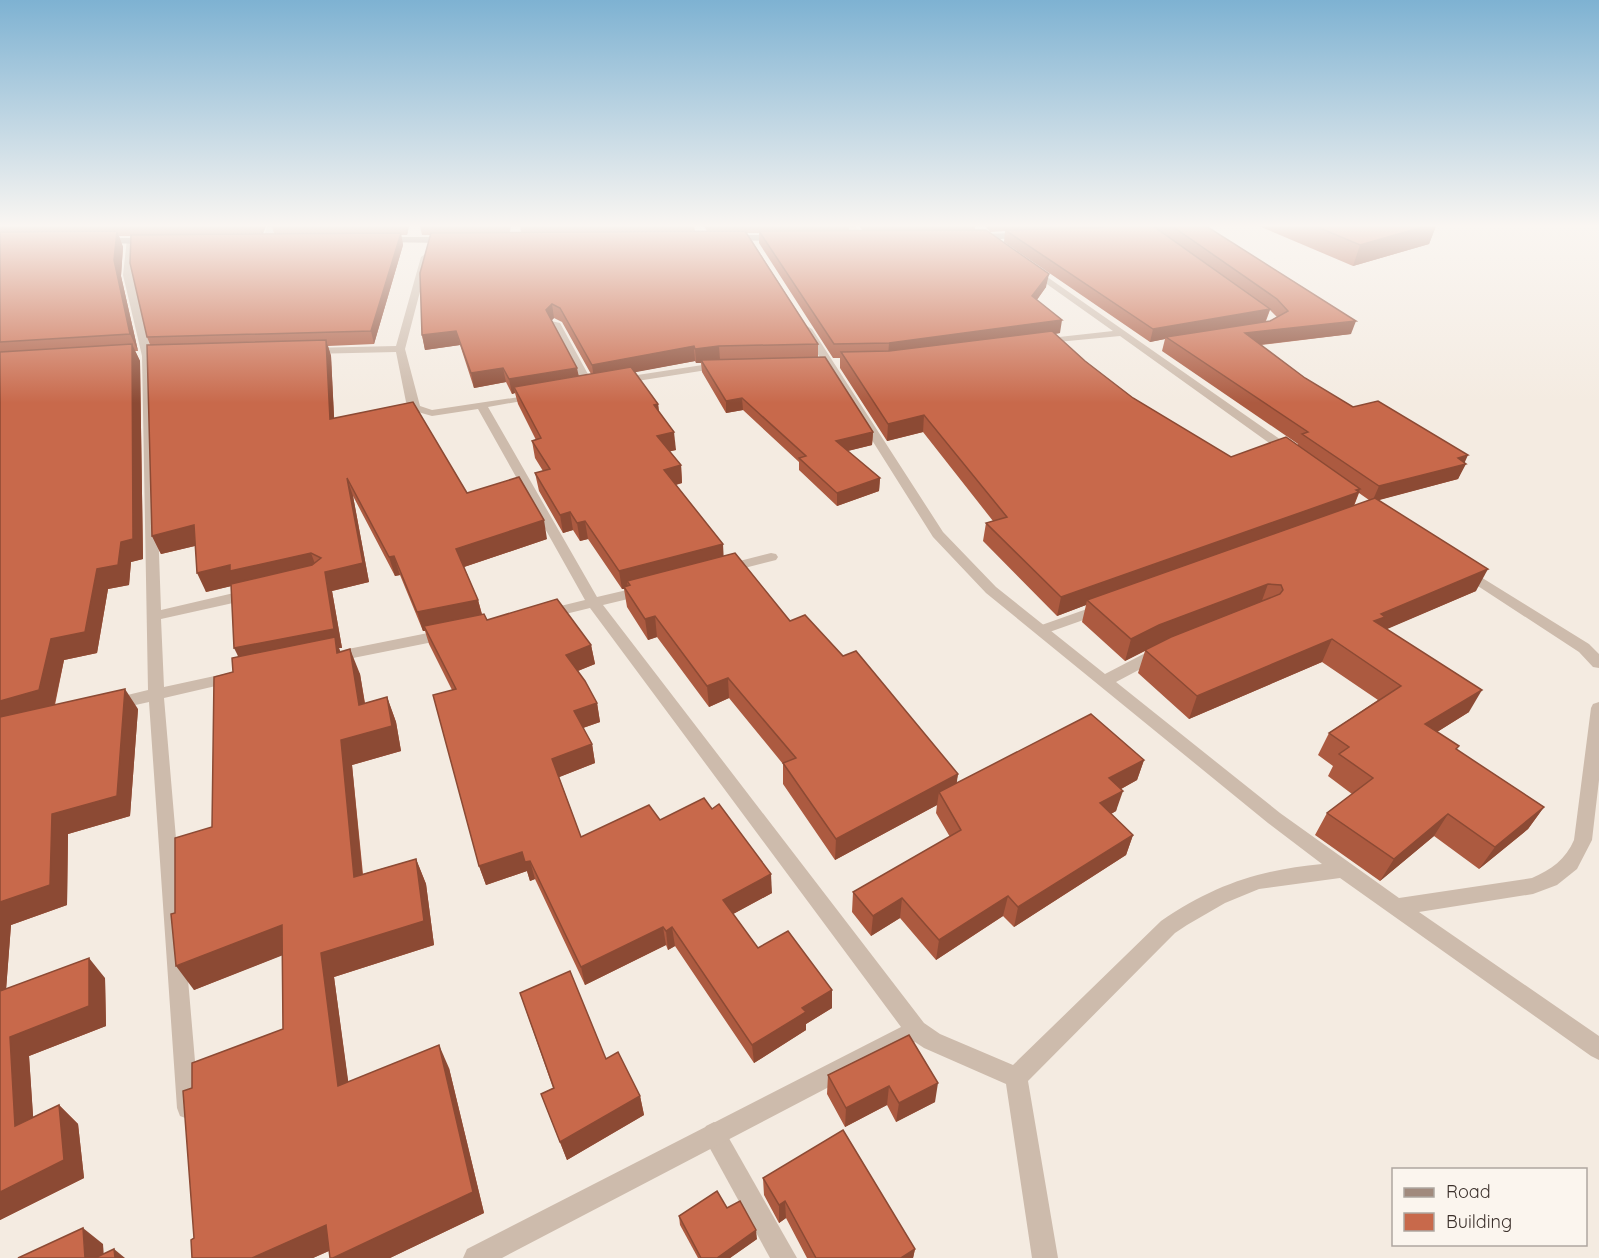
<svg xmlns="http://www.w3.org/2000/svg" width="1599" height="1258" font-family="Quicksand,sans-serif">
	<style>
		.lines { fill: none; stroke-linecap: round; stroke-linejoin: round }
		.lane { fill: #cdbbac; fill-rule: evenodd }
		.street { fill: #cdbbac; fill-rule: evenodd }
		.secondary { fill: #a18a7d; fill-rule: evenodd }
		.wall { fill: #ac5a40; fill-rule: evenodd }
		.shaded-wall { fill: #8c4a34 }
		.building { fill: #c8694b; stroke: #8c4a34; stroke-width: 1.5 }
	</style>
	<rect width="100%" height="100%" fill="#f4ebe1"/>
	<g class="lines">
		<g class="lane">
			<path d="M1101,604L1108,609L1106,612L1041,635L1033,630L1036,627Z"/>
			<path d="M714,1122L722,1126L797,1258H770L702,1134L706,1126Z"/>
		</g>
		<g class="street">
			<path d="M267,226H275L271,240L267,243L263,240Z"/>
			<path d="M845,226H855L866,237L859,239Z"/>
			<path d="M127,239L134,241L133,275L152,356L161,610L251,589L258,594L251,599L161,619L164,687L233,672L239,673L241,677L239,681L233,682L164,698L199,1108L196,1116L188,1119L180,1116L177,1108L149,702L113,710L107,708L105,704L107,700L148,690L142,356L123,275Z"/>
			<path d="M425,254L429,257L405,349L420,406L432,410L539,394V398L488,407L597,597L644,586L649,588L651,591L649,594L603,605L924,1023L940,1034L1013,1065L1161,921C1214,885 1259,870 1322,864L1268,823L986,593L933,537L802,329L807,326L812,329L943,532L996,587L1105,674L1155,648H1165L1168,652L1165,656L1116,682L1280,813L1399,898L1532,878C1551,870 1566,859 1574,840L1591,708L1593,704L1599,702V780L1592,840L1577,869L1557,885L1533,894L1419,912L1599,1036V1060L1591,1056L1340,878L1259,889L1225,903L1187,925L1175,933L1028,1081L1058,1258H1032L1006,1084L924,1048L915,1042L502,1258H463L467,1249L901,1027L590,608L545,619L540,617L538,614L540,611L585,600L478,409L432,416L411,410L406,402L396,352L309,354L304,351L309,348L396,346L421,257Z"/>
			<path d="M1030,265L1294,449V455H1286L1120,336L1037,344V340L1041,339L1113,331L1027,270V266Z"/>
			<path d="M551,321L560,323L595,387L594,389H586L585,387L550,323Z"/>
			<path d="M722,362L726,363V367L618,384L613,381L618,378Z"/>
			<path d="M771,553L776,554L778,557L776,560L725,573L718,569L720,566Z"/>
			<path d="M1463,566L1589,644L1599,654V668L1593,667L1579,652L1458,573L1456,570L1458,567Z"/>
			<path d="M448,629L453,630L456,634L453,638L333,662L325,657L333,652Z"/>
		</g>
		<g class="secondary">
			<path d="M1023,233L1027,236L1026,238L975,240L971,237L975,234Z"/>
			<path d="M729,235H777L781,238L777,241L726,240L725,238Z"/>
			<path d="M381,237H447L451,240L447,243L378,242V238Z"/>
			<path d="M102,238H150L154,241L150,244L99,243V239Z"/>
		</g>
	</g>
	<g class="wall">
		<path d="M0,226H266L263,234H274L272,226H409L407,235H401L403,245L374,344L328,346L331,356L334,418L547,539L464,567L478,600L482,614L487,620L591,645L595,664L578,671L597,703L600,722L583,728L592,744L595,763L559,777L581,837L660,820L772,893L733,914L758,948L832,990V1008L806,1024V1030L754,1063L675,946L668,950L666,945L585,985L535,879L530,881L527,871L486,885L479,866L452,690L429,644L425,631H423L400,575L395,576L353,496L369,582L332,591L342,648H339L340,652L360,674L365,703L387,697L396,722L401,751L352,765L363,874L416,859L426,884L434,945L334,977L348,1082L449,1068L484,1213L390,1258H330L329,1251L313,1258H192L194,1238L192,1088L283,1029L282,955L194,990L175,913L212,827L233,672L238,657L231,586L206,592L195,546L161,554L152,536L150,345L147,337L131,236H119L123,247L121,276L138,351H135L140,361L143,559L131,562L129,585L108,589L97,653L64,660L55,705L138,709L130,816L68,834L67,905L11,925L6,989L105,978L106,1026L29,1056L33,1117L59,1105L78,1124L84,1178L0,1220Z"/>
		<path d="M420,226H511L510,232H521L520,226H694L695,231H707L704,226H849V231H863L859,226H975V230L1046,287L1037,300L1060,333L1055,334L1085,361L1133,398L1231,457L1298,445V444L1162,351L1165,339L1150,342L1004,242L1005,231L990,232L985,226H1206L1351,334L1261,345L1305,378L1353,407L1465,463L1458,479L1378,500L1476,591L1386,629L1469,712L1437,732L1457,750L1544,807L1528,829L1479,869L1434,836L1380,881L1315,835L1327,813L1352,794L1328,776L1333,766L1318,755L1329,733L1378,700L1322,662L1189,719L1138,673L1145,651L1125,661L1082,622L1086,605L1057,616L983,541L986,523L993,521L923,432L887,441L840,368V358H833L759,243V233H747L818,344V357L873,432L872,445L847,451L880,478L879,491L837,506L799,470V462L743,410L726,413L702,372L701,363H696L695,361L634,372L658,404L659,412L676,450L669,451L681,465L682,483L676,485L723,544V556L790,621L958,774L956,783L1144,760L1137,780L1121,789L1116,811L1111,814L1133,835L1126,855L1014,927L1003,916L936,960L900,918L871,936L852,912L853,892L950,837L936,813L937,805L835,860L783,784V764L729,698L709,707L657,637L648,640L627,607L624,589H622L588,539L580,541L573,530L563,533L539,491L535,473L543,471L535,458L532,441L536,440L518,404L515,393L512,394L506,382L474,388L460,345L425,350L422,335L430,235H422ZM1270,310L1277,317L1270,321H1266ZM554,318L562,322L591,374L579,376L551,321ZM1359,493L1369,500L1354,506Z"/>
		<path d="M1259,226H1436L1429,244L1353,266Z"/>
		<path d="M520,993L606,1059L640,1096L644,1115L567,1160L541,1094L553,1088Z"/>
		<path d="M909,1035L935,1102L896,1122L887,1105L845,1127L827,1094L828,1075Z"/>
		<path d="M763,1178L915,1249L913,1258H807L786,1218L779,1223L764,1195Z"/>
		<path d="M679,1216L757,1239L730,1258H698L680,1225Z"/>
	</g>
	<g class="shaded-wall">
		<path d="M259,226H266L262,235Z"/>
		<path d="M405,226H409L407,235Z"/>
		<path d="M1426,226H1436L1429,244L1353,266L1360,245Z"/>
		<path d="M117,231L123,247L121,276L138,351L130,334L114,260Z"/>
		<path d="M401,233L403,245L374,344L371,331Z"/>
		<path d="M1049,274L1046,287L1030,309L1032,296Z"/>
		<path d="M552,304L554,318L548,324L546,310Z"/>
		<path d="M1270,309L1265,322L1166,337L1165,339L1150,342L1153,329Z"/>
		<path d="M1062,320L1060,333L888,357L889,343Z"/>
		<path d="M1356,321L1351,334L1241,347L1245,333Z"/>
		<path d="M456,331L460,345L425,350L422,335Z"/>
		<path d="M326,340L331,356L335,436L330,419Z"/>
		<path d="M132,344L140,361L143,559L131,562L129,585L108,589L97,653L64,660L53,711L0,726V701L51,639Z"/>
		<path d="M694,346L695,361L594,380L592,365Z"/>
		<path d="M719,346L720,360H701V363H696L695,349Z"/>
		<path d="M503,368L506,382L474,388L471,373Z"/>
		<path d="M577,368L580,382L514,387L515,393L512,394L509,379Z"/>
		<path d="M742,398L743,410L726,413V401Z"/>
		<path d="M658,404L660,421L654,405Z"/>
		<path d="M924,415L923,432L887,441L888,424Z"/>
		<path d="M674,432L676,450L659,454L657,436Z"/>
		<path d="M873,432L872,445L836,454V441Z"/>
		<path d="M1468,455L1464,464H1466L1458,479L1372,502L1379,486L1458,458Z"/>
		<path d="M681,465L682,483L666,487L664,470Z"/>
		<path d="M347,478L353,496L369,582L332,591L342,648H339L344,662L244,668L234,648L325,572Z"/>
		<path d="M880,478L879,491L837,506V493Z"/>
		<path d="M1360,489L1352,510L1087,600L1086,605L1057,616L1061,597Z"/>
		<path d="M570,512L573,530L563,533L560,515Z"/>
		<path d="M544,520L547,539L461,568L456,549Z"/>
		<path d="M585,521L588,539L580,541L577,523Z"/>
		<path d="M194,525L203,544L161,554L152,536Z"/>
		<path d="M723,544L724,563L630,585L627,581L628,588L624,587V589H622L619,571Z"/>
		<path d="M311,553L318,572L236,585L206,592L197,573L230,565Z"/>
		<path d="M394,556L400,575L395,576L389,557Z"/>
		<path d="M1488,569L1476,591L1378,633L1374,621L1381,614Z"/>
		<path d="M1268,584L1260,606L1152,647L1125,661L1131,639L1159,625Z"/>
		<path d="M478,600L483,619L424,626L425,631H423L417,612Z"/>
		<path d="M655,616L657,637L648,640L645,619Z"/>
		<path d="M1332,639L1322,662L1189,719L1197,696Z"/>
		<path d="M591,645L595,664L570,674L566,655Z"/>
		<path d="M350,649L360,674L369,730L359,705Z"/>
		<path d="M728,678L729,698L709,707L707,686Z"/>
		<path d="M125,689L138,709L130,816L68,834L67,905L11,925L4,1017L0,1013V902Z"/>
		<path d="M1482,690L1469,712L1413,747L1425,724Z"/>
		<path d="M387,697L396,722L401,751L352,765L365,902L354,877L341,740Z"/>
		<path d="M597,703L600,722L577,730L574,711Z"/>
		<path d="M592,744L595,763L557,778L552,759Z"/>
		<path d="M1144,760L1137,780L1103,799L1109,778Z"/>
		<path d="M958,774L955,795L939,792L937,805L835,860L836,839Z"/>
		<path d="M1123,791L1116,811L1093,824L1100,803Z"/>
		<path d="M1544,807L1528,829L1479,869L1495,847Z"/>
		<path d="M1448,814L1434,836L1380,881L1394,859Z"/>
		<path d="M1133,835L1126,855L1014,927L1018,907Z"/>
		<path d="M522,852L530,861L535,879L530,881L527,871L486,885L479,866Z"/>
		<path d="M416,859L426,884L434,945L334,977L352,1109L338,1086L321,953Z"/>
		<path d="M771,874L772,893L724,919L723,900Z"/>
		<path d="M1008,896L1003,916L936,960L939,940Z"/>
		<path d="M902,898L900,918L871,936L873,916Z"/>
		<path d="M282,925L296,950L194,990L176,966Z"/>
		<path d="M663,927L666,945L585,985L581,967Z"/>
		<path d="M672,927L675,946L668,950L666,931Z"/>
		<path d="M89,958L105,978L106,1026L29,1056L35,1144L15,1126L10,1037Z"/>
		<path d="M832,990V1008L806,1024V1030L754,1063L752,1045L802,1008Z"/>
		<path d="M439,1045L449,1068L484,1213L390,1258H333Z"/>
		<path d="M938,1083L935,1102L896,1122L899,1103Z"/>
		<path d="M889,1086L887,1105L845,1127L846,1108Z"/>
		<path d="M640,1096L644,1115L567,1160L560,1142Z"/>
		<path d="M59,1105L78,1124L84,1178L0,1220V1192Z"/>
		<path d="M785,1201L786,1218L779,1223V1205Z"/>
		<path d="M326,1225L342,1245L313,1258H252Z"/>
		<path d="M83,1228L103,1244L104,1258H85Z"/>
		<path d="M756,1230L757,1239L730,1258H717Z"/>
		<path d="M114,1249L125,1258H115Z"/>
		<path d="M915,1249L913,1258H901Z"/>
	</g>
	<g class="building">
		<path d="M1107,226H1153L1270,309L1153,329L1005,230L1097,228Z"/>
		<path d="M1172,226H1206L1356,321L1245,333L1305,378L1353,407L1378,401L1468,455L1458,458L1466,464L1379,486L1302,434L1308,432L1166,337L1270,321L1288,311L1277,299Z"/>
		<path d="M1315,226H1426L1360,245Z"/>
		<path d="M986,230L1049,274L1032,296L1062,320L889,343L834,344L759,231Z"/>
		<path d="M117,231L114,260L130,334L0,342V232Z"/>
		<path d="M745,231L818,344L719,346L695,349L694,346L592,365L560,308L552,304L546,310L577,368L509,379L503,368L471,373L456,331L422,335L420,273L431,233Z"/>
		<path d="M401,233L371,331L147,337L130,263L131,235Z"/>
		<path d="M1052,331L1085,361L1133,398L1231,457L1286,437L1360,489L1356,490L1359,492L1061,597L986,523L1007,517L924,415L888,424L841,352L889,351Z"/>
		<path d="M326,340L330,419L413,402L467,493L519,477L544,520L456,549L478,600L417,612L394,556L389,557L347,478L363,563L325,572L334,629L234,648L231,584L312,565L321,558L311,553L230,571V565L197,573L194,525L152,536L147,345Z"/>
		<path d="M132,344L133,539L121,542L118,565L97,569L85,632L51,639L39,690L0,701V352Z"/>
		<path d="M825,357L873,432L836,441L880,478L837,493L799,458L806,456L742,398L726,401L701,360Z"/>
		<path d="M631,367L658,404L654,405L674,432L657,436L681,465L664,470L723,544L619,571L585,521L577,523L570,512L560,515L535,473L550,469L532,441L541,438L514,387Z"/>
		<path d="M1375,498L1488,569L1381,614L1385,617L1374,621L1482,690L1425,724L1459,746L1456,749L1544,807L1495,847L1448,814L1394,859L1327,813L1373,778L1339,754L1349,747L1329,733L1401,686L1332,639L1197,696L1145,650L1171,637L1280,594L1283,590L1281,585L1268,584L1159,625L1131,639L1087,600Z"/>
		<path d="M735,553L790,621L805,615L843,656L856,651L958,774L836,839L783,763L796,758L728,678L707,686L655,616L645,619L624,587L630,585L627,581Z"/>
		<path d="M557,599L591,645L566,655L585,681L597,703L574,711L592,744L552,759L581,837L649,805L660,820L704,798L712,809L719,804L771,874L723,900L758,948L788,931L832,990L802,1008L806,1012L752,1045L672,927L666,931L663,927L581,967L530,861L525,862L522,852L479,866L433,695L456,689L424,626L484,614L487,620Z"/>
		<path d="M335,637L337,653L350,649L359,705L387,697L392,726L341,740L354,877L416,859L424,921L321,953L338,1086L439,1045L473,1192L333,1258H330L326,1225L252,1258H192L191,1240L194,1238L183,1091L192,1088V1063L283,1029L282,925L176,966L171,914L175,913V838L212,827L214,677L233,672L232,658Z"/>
		<path d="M125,689L117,796L52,814L50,885L0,902V717Z"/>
		<path d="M1091,714L1144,760L1109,778L1123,791L1100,803L1133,835L1018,907L1008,896L939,940L902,898L873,916L853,892L961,830L939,792Z"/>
		<path d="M89,958V1006L10,1037L15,1126L59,1105L64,1160L0,1192V991Z"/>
		<path d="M570,971L606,1059L618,1052L640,1096L560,1142L541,1094L554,1088L520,993Z"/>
		<path d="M909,1035L938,1083L899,1103L889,1086L846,1108L828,1075Z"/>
		<path d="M843,1130L915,1249L901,1258H816L785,1201L779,1205L763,1178Z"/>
		<path d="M717,1191L727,1208L740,1201L756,1230L717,1258H701L679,1216Z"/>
		<path d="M83,1228L85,1258H18Z"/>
		<path d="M114,1249L115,1258H95Z"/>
	</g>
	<linearGradient id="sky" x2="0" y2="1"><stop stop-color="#7eb2d2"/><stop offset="0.56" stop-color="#faf6f2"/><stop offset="1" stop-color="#faf6f2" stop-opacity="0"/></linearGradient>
	<rect width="1599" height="403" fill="url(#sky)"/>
	<rect x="1392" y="1168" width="195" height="78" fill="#fbf5ee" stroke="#aea6a0" stroke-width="1.5"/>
	<rect x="1404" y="1188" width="30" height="9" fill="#a18a7d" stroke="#aea6a0" stroke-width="1.5"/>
	<text x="1446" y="1198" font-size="18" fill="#3b302b">Road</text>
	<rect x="1404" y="1213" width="30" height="18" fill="#c8694b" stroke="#aea6a0" stroke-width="1.5"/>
	<text x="1446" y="1228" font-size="18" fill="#3b302b">Building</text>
</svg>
